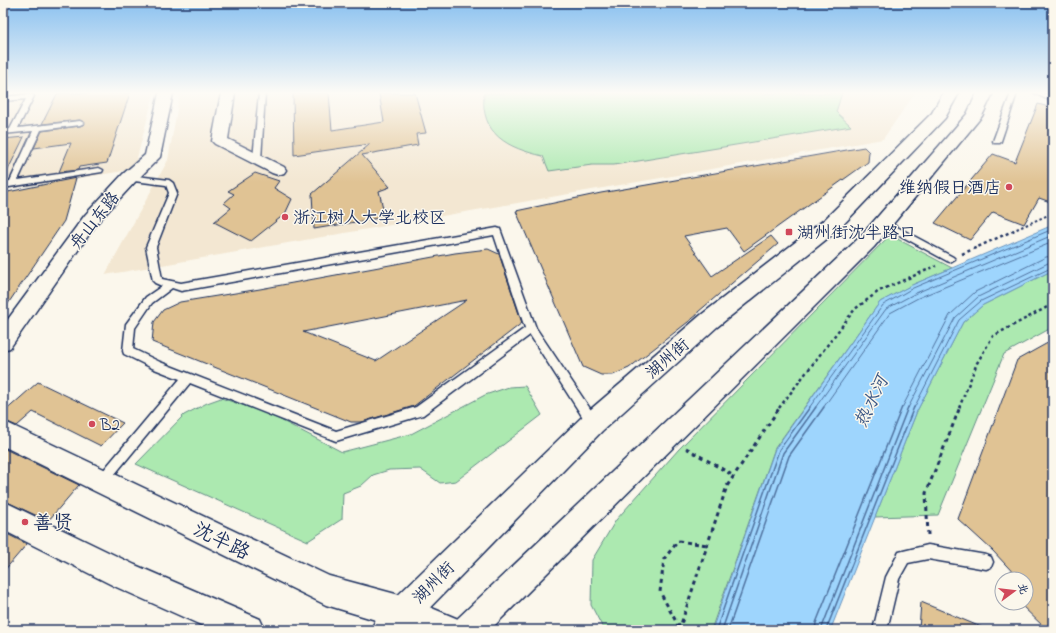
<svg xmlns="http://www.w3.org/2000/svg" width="1056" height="633" font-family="'Indie Flower','LXGW WenKai TC',sans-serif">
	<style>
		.built { fill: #f3e7d2 }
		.green { fill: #ace9b0; stroke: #648c87 }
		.water { fill: #9ed5fd; stroke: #6a93bd }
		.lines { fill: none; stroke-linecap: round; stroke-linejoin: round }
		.shore-far1 { stroke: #4f719e; stroke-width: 1 }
		.shore { stroke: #4f719e; stroke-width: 1.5 }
		.building { fill: #e0c394; stroke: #1b2f5e; fill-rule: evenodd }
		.service-casing { stroke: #1b2f5e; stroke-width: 3 }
		.minor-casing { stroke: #1b2f5e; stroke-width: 3 }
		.secondary-casing { stroke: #1b2f5e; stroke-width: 3 }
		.primary-casing { stroke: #1b2f5e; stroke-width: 3 }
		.path-far2 { stroke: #1b2f5e; stroke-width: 2; stroke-dasharray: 2.5 2.5; stroke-linecap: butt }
		.path-far1 { stroke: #1b2f5e; stroke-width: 2.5; stroke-dasharray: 3 3; stroke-linecap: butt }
		.path { stroke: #1b2f5e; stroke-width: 3; stroke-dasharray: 4 4; stroke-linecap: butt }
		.service { fill: #fbf7ec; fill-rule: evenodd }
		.minor { fill: #fbf7ec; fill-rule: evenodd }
		.secondary { fill: #fbf7ec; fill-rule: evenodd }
		.primary { fill: #fbf7ec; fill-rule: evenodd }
		.poi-dot { fill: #d1495b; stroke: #fbf7ec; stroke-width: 1.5 }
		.labels { text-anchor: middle; stroke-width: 3; stroke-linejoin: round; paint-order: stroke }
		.poi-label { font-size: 17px; fill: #1b2f5e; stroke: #fbf7ec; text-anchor: start }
		.street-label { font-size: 17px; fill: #1b2f5e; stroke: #fbf7ec }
		.water-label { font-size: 18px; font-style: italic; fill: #3c5886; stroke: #fbf7ec }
		.near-poi-label { font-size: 20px; fill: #1b2f5e; stroke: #fbf7ec; text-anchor: start }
		.near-street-label { font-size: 20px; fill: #1b2f5e; stroke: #fbf7ec }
	</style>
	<rect width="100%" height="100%" fill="#fbf7ec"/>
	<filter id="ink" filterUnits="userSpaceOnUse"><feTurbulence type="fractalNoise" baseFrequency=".025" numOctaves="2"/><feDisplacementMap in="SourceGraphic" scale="8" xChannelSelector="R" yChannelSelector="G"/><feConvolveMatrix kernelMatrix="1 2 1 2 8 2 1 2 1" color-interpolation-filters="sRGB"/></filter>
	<g filter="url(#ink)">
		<g class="built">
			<path d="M3,93H154L136,162L130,170L3,190Z"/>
			<path d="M180,93H915L883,139L105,275L168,160Z"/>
		</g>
		<g class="green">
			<path d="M484,93H842L836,112L851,126L614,165H592L549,171L543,156C508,148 480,135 484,93Z"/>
			<path d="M890,235L952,268L912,285L880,302L775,448L711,630H604L591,605L592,560L616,520L679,449Z"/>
			<path d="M1053,270V327L1004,354L938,515L875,517L917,411L963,322L983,305Z"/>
			<path d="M525,386L542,415L456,481L440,483L420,469L389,470L373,475L361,486L343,493L342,519L308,541L136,464L184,415L207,403L221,398L269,414L342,452L411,434L485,395L509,387Z"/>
		</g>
		<path class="water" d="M1053,225V270L983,305L963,322L917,411L832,626L829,630H712L775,449L880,302L912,285Z"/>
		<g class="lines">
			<g class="shore-far1">
				<path d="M809,408L883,305L913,288L1053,229"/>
				<path d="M815,408L886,309L916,293L1053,235"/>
				<path d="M823,408L890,313L918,298L1053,242"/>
				<path d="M902,408L950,315L975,292L1046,257L1053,256"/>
				<path d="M908,408L955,318L978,297L1048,263L1053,262"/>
				<path d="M914,408L959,320L981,301L1053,267"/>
			</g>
			<g class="shore">
				<path d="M716,630L779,450L810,407"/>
				<path d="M722,630L783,453L816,407"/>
				<path d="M728,630L789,456L824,407"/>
				<path d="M815,630L816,623L902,407"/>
				<path d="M821,630L908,407"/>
				<path d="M826,630L914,407"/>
			</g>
		</g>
		<g class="building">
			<path d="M65,93H130L107,163L79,167L78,170L59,172L71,143L34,148L42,131L80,126L85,124L80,120L42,124L57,94Z"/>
			<path d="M293,93H329L332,130L384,122L379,93H415L426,133L416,134L418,145L362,155L390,187L379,191L385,217L314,229L312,194L370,144L294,155Z"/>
			<path d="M1038,104L1053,108V203L1039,198L1024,224L993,212L970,240L935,223L993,154L1015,162Z"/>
			<path d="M24,137L3,180V139Z"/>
			<path d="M864,147L869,152L868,162L744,251L727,228L684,236L712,276L771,236L778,244L698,312L697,315L629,368L613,375H601L583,367L516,211L601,193Z"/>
			<path d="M255,173L279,181L274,188L292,199L285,214L251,241L214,222L231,208L224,203L234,194L228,191Z"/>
			<path d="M76,178L64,221L3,311V193Z"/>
			<path d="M488,249L499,254L522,323L414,406L362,422H351L152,342L154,322L163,310L180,302L260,289L455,253ZM467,300L376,361L303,332Z"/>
			<path d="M1053,340V630H1047L1019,603H1026V579H1019L993,551L958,519L1017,360Z"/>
			<path d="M38,382L123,423L101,446L33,412L17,426L3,420V413Z"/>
			<path d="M3,448L79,485L48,521L3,500Z"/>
			<path d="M3,532L27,544L3,572Z"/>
			<path d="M921,602L988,630H919Z"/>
		</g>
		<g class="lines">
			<g class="service-casing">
				<g id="service">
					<path d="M259,93H265L261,160L257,162L253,160Z"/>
					<path d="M1011,93H1017L1001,141L1000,143H994L993,141Z"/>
					<path d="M1034,93H1043L1053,97V102Z"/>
					<path d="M31,94L34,96L18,128L80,121L84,123L80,125L41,130L18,180L99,168L103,170L102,172L3,188V182L10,181L33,131L3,134V130L10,129L26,99L3,101V97Z"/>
					<path d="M129,175L169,180L173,183L177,193L156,247L162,279L181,283L497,228L500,229L536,328L597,419L599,423L597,427L593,428L589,427L530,335L423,415L336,441L190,383L105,486L101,488L97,486L95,482L97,478L180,379L152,368L124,354L123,351L126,324L146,297L162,286L155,283L153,281L146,247L169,193L166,185L126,180L125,178ZM494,235L525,328L416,407L336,431L160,362L133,349L135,328L152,303L172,288L181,291Z"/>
					<path d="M884,220L953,257L955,259L950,262L947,261L881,225L880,223L881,221Z"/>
					<path d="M928,545L986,555L991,557L993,562L991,567L986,569L928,559L908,563L899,579L887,630H873L886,577L899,552Z"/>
				</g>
			</g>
			<g class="minor-casing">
				<g id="minor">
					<path d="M159,93H173L160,157L135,182L97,223L10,348L3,350V326L85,215L123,174L145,155Z"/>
					<path d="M221,93H235L228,139L284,167L286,170L284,173L278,175L272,173L215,144L212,141Z"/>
				</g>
			</g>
			<g class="secondary-casing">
				<g id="secondary">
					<path d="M943,93H959L945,118L838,230L717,327L602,431L408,630H371L376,619L392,601L584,415L701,315L824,220L932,113Z"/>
					<path d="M977,93H993L982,116L874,247L490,630H452L457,619L860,237L967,114Z"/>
				</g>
			</g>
			<g class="primary-casing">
				<g id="primary">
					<path d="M3,421L329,576L403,596L458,619L463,630H409L326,605L3,446Z"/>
					<path d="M3,501L135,565L260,619L265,630H212L114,586L3,530Z"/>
				</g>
			</g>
			<path class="path-far2" d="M1012,231L1053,213"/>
			<g class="path-far1">
				<path d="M962,254L1015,230"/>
				<path d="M779,408L855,309L879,291L936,266"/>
				<path d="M959,408L977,363L993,336L1053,304"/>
			</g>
			<g class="path">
				<path d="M686,448L734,476"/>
				<path d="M928,535L926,493L960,407"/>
				<path d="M679,627L660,592L664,559L678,541L707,545"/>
				<path d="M679,630L727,486L780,407"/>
			</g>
			<use href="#service" class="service"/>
			<use href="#minor" class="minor"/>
			<use href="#secondary" class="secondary"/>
			<use href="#primary" class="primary"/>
		</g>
	</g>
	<linearGradient id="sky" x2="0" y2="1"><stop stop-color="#8ac1f0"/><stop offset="0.51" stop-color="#fdfbf6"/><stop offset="1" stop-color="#fdfbf6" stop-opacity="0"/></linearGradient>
	<rect width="1056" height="182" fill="url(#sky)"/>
	<g class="poi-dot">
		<circle cx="1009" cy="187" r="4"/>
		<circle cx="285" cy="217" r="4"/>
		<rect x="785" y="228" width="8" height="8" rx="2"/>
		<circle cx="92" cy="424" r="4"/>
		<circle cx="25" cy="522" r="4"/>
	</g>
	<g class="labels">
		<g class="poi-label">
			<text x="1001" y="193" text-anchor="end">维纳假日酒店</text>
			<text x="293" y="223">浙江树人大学北校区</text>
			<text x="797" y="238">湖州街沈半路口</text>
			<text x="100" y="430">B2</text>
		</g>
		<g class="street-label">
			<text transform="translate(94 220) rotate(-51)" y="6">舟山东路</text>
			<text transform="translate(667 358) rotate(-41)" y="6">湖州街</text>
			<text transform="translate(433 582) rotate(-45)" y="6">湖州街</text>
		</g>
		<g class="water-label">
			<text transform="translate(871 401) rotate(-64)" y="6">热水河</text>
		</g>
		<g class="near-poi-label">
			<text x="33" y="529">善贤</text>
		</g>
		<g class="near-street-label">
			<text transform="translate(222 540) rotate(26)" y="7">沈半路</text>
		</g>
	</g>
	<rect width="1056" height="633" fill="none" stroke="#fbf7ec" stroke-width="16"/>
	<rect x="8" y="8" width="1040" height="617" fill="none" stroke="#1b2f5e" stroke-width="1.5" filter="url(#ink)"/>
	<g transform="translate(1014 591) rotate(75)"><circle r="19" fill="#fbf7ec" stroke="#a1a7b3"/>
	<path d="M0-3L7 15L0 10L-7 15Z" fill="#d1495b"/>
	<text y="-6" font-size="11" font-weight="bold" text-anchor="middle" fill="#1b2f5e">北</text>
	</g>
</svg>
